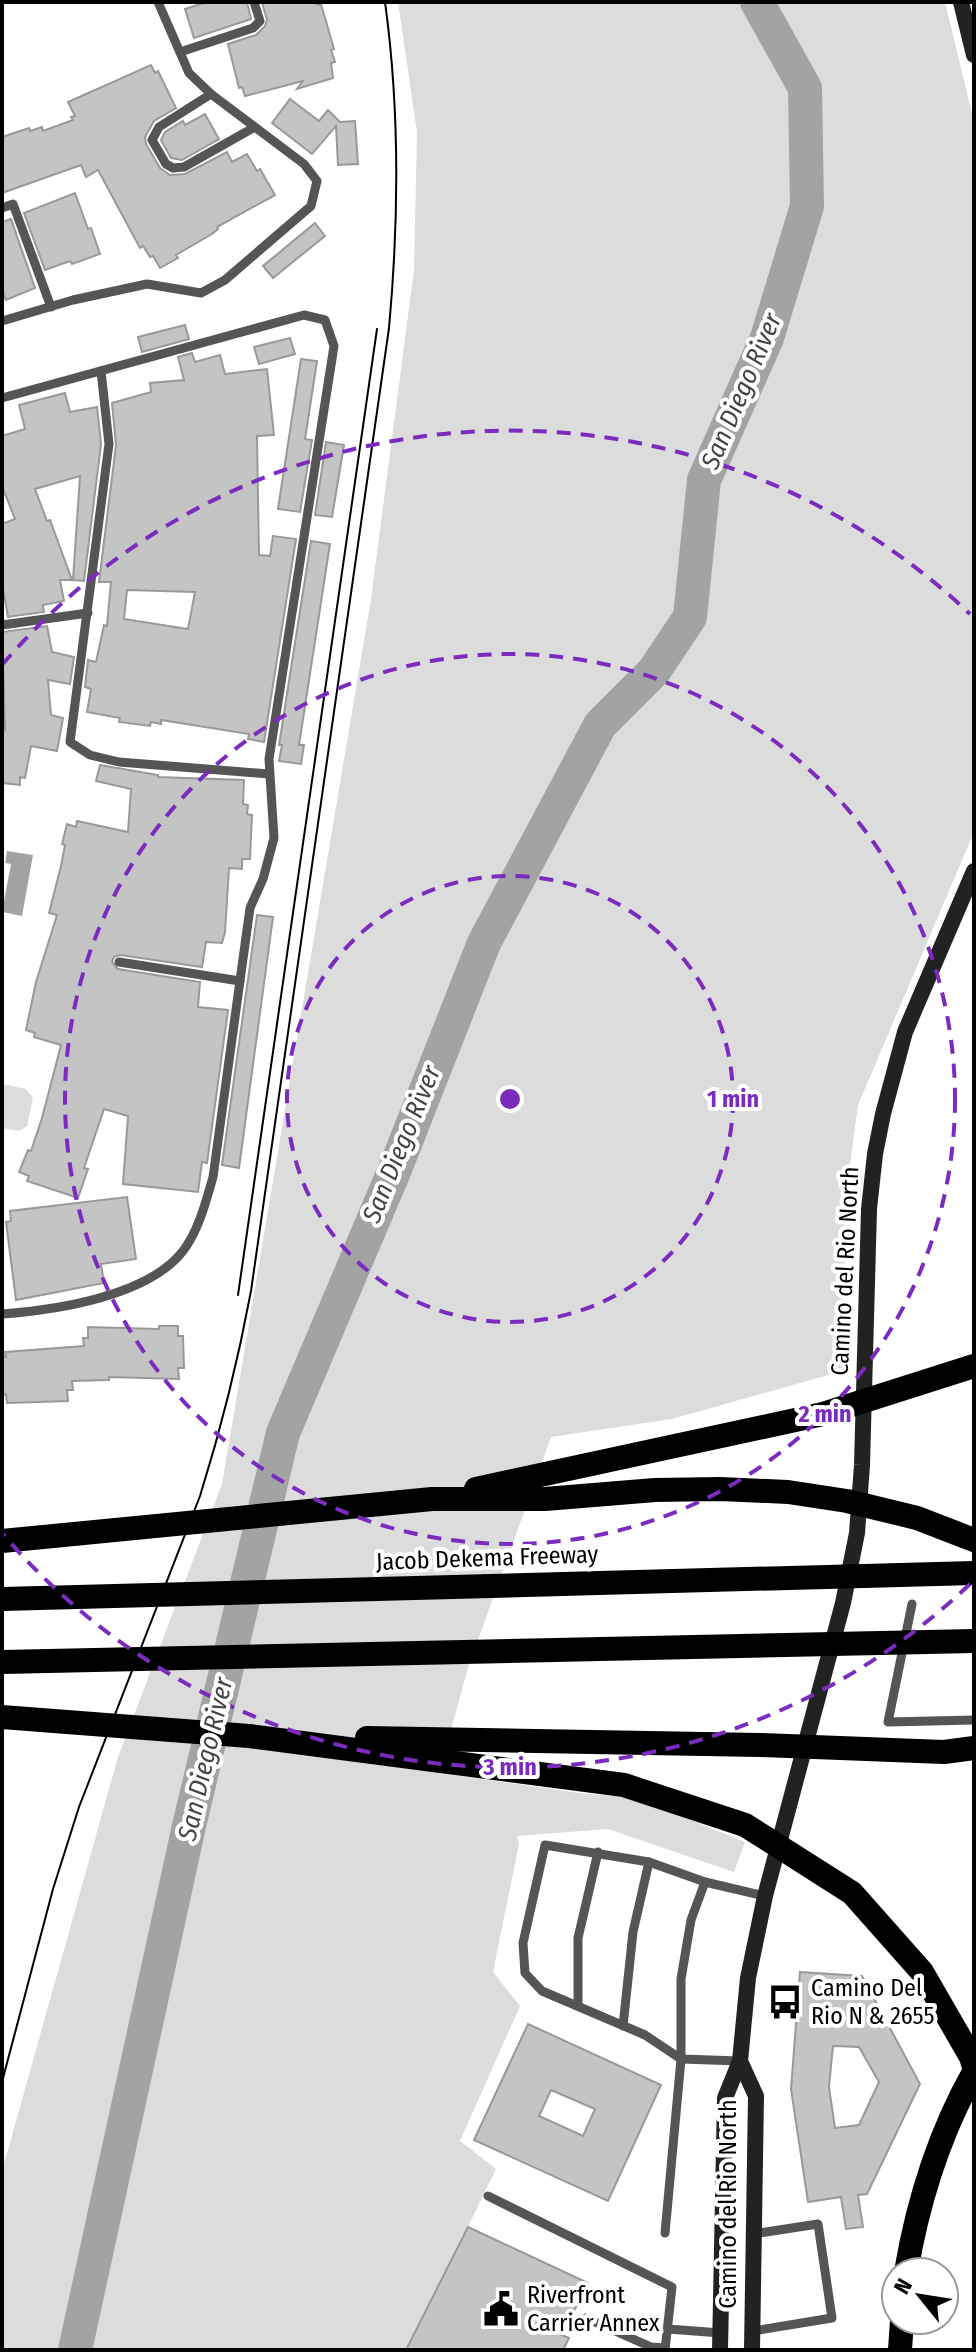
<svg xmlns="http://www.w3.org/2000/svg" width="976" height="2352" font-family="'Fira Sans Condensed',sans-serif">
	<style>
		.green { fill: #dcdcdc }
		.water { fill: #a3a3a3 }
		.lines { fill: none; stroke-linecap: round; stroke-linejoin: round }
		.river { stroke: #a3a3a3; stroke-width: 34 }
		.building { fill: #c4c4c4; stroke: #999; stroke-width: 2; fill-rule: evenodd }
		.lane { stroke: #555; stroke-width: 9 }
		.secondary { stroke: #222; stroke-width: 16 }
		.highway { stroke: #000; stroke-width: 24 }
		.tram { stroke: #000; stroke-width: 2 }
		.ring { fill: none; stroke: #7b2cbf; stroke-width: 4; stroke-dasharray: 14 10 }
		.labels { text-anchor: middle; stroke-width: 8; stroke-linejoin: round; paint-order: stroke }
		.street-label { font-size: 24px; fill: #000; stroke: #fff }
		.poi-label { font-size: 24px; fill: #000; stroke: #fff; text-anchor: start }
		.water-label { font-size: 26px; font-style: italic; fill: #444; stroke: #fff }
		.centre { fill: #7b2cbf; stroke: #fff; stroke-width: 4 }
		.ring-label { font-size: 24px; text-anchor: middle; font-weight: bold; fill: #7b2cbf; stroke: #fff; stroke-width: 8; stroke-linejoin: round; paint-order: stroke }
	</style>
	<rect width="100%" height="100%" fill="#fff"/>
	<g class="green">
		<path d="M398,2H945L974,122V832L858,1105L844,1208L846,1370L672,1419L551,1437L468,1668L439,1773L579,1793L637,1798L745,1842L734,1872L608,1829L517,1836L519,1844L493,1972L520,2006L460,2141L496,2169L408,2350H2V2171L118,1757L222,1484L371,599L414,270L417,132Z"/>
		<path d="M2,1084L26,1089L33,1098L27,1126L19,1131L2,1128Z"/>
	</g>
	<path class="water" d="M7,851L33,855L22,916L2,912L11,864L5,863Z"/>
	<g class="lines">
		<path class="river" d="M75,2350L189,1826L283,1433L395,1169L484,943L600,725L654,671L690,617L704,480L767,338L807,206L805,88L757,2"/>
	</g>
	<g class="building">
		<path d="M207,2H247L251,19L194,38L185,9Z"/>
		<path d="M262,2H317L318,5L321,4L334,49L331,50L335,62L331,63L333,78L297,89L303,81L245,96L242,87L239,88L228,44L256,35L265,26L267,20Z"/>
		<path d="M151,65L155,73L158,71L176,108L154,121L145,137L146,144L160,168L170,175L185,174L227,152L232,162L247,154L257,171L260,169L275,195L217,227L218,229L212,234L176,255L178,258L160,268L153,256L150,257L143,246L140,248L98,170L86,177L81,165L2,193V137L29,128L30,131L42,127L43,131L73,120L71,117L75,116L68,102Z"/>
		<path d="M290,99L319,121L328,110L340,122L355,121L358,164L338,165L336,126L312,154L272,123Z"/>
		<path d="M205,114L219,139L182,160L171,158L161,140L165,132L183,121L185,125Z"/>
		<path d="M75,193L88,229L91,228L100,254L72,264L70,261L45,270L24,213Z"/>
		<path d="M11,219L35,288L6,300L2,289V222Z"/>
		<path d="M315,223L325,236L273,278L263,266Z"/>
		<path d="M185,325L189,339L142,352L138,337Z"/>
		<path d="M290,338L295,354L259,364L254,347Z"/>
		<path d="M192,353L195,362L220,355L225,374L267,369L274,435L257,436L259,555L270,556L273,536L296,539L264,742L248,739L249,734L161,720V724L151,722L150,726L119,722L120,718L87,712L91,689L85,687L88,660L96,662L104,625L107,626L111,582H99L116,445L112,403L151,392L150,383L184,380L178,357ZM127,590L195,592L188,629L124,619Z"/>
		<path d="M301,359L317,361L305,439L312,440L300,512L278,509Z"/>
		<path d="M65,393L70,412L97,407L101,444L84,581L73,580L80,476L35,489L47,521L50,520L72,580H60L64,601L43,605L44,612L8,617L2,583V524L15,519L2,486V436L25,429L19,405Z"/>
		<path d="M326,442L344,445L332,517L315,515Z"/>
		<path d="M311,541L330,544L299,745H304L301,764L279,761L282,745H279Z"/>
		<path d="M47,626L52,652L74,657L70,684L48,680L51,715L63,718L57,751L31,746L25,778L20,777V785L2,783V729L5,730L2,632Z"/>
		<path d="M100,765L158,775V777L244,780L243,804L248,805L247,814L252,815L250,859H242V869L229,868L225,932L222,943L206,942L202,967L120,955L114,957L112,962L118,969L200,982L198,1007L228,1010L207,1163L202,1162L198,1192L123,1184L128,1116L104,1109L84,1168L88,1169L78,1198L27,1181L29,1176L19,1172L28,1150L31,1151L42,1118L61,1045L34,1037L35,1033L26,1030L36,982L57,915L49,913L61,866L65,845L62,844L67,824L76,827L77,821L128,832L131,789L96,781Z"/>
		<path d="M257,915L273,917L239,1168L222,1165Z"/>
		<path d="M127,1197L136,1259L101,1264L104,1283L16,1300L6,1222L11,1221L10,1211Z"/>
		<path d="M159,1326H178V1336H183L184,1368H178L179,1379L109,1377V1380L72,1381L73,1390H67L68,1401L7,1403L6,1394L2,1395V1357H6L5,1352L84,1346L83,1338H88V1327L159,1329Z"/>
		<path d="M800,1972L862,1976L920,2084L867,2194L858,2195L863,2227L846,2229L841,2197L808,2202L791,2089ZM833,2046L859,2047L879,2082L859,2125L835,2128L829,2087Z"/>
		<path d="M528,2024L661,2085L608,2201L474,2140ZM551,2090L595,2109L583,2136L539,2116Z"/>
		<path d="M468,2227L588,2283L562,2335L569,2338L563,2350H406Z"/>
	</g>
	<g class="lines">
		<g class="lane">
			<path d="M180,52L253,28L260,21L254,2"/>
			<path d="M211,94L159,127L152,140L166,164L173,168L184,167L255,127"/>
			<path d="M2,208L13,204L51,307"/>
			<path d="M2,321L73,300L147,284L201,293L225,280L311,206L317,181L304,164L211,94L189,73L158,2"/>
			<path d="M101,371L109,444L70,742L90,755L119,762L269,774"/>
			<path d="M2,398L304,315L325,320L334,346L269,759L274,838L263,879L250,908L213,1177C206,1201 199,1230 183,1251C148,1296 57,1310 2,1314"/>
			<path d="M2,625L88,613"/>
			<path d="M119,962L240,981"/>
			<path d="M912,1604L888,1722L974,1720"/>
			<path d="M578,2006V1938L598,1852"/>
			<path d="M623,2026L633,1932L649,1862"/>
			<path d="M740,2061L681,2059L645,2035L542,1991L525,1973L523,1943L545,1845L649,1862L705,1882L765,1896"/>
			<path d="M488,2196L672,2287L665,2350"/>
			<path d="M665,2233L681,2059V1979L691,1920L705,1882"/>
			<path d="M586,2318L651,2347L665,2348"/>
			<path d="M668,2329L721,2333"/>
			<path d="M753,2331L832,2318L818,2224L753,2234"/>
		</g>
		<g class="secondary">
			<path d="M961,2L974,55"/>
			<path d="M740,2061L756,2096L752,2350"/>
			<path d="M720,2350L725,2098L740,2061L748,1978L765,1896L843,1603L857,1533L862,1465L869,1209L875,1154L883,1114L905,1032L974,871"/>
		</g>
		<g class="highway">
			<path d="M476,1489L823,1414L974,1366"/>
			<path d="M2,1541L432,1499H545L655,1490L720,1489L788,1492L847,1501L917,1518L974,1540"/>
			<path d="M2,1599L974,1573"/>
			<path d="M2,1662L974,1641"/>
			<path d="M2,1717L249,1736L624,1785L745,1825L852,1893L922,1972L971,2057L974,2067"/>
			<path d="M367,1738L760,1745L944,1752L974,1748"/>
			<path d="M906,2272C918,2201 939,2134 974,2072"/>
			<path d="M900,2350L902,2320"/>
		</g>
		<g class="tram">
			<path d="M238,1295L377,329"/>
			<path d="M2,2082L53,1889L79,1807L200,1496C221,1429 238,1361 251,1291L389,328C399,219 400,111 385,2"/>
		</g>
	</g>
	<g class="ring">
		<circle cx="510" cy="1099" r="223"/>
		<circle cx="510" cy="1099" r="445"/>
		<path d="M970 1584A668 668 0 0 1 2 1533M2 665A668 668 0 0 1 970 614"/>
	</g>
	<defs>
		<g id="bus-bare" transform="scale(2.76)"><path d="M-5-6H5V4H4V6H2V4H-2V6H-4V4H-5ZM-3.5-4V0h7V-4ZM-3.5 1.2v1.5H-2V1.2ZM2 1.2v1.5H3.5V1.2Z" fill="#000" stroke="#fff" stroke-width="2.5" paint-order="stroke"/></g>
		<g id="civic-bare" transform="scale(2.76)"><path d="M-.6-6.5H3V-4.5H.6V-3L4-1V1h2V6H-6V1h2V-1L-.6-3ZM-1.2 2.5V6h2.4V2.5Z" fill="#000" stroke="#fff" stroke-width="2.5" paint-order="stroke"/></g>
	</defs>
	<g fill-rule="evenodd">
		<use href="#bus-bare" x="785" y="2002"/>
		<use href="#civic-bare" x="501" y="2309"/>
	</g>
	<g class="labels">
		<g class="street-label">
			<text transform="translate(845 1271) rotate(-87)" y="8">Camino del Rio North</text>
			<text transform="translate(487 1558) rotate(-2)" y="8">Jacob Dekema Freeway</text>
			<text transform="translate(728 2204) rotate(-90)" y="8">Camino del Rio North</text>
		</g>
		<g class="poi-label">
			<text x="811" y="1996">Camino Del<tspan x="811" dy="28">Rio N &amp; 2655</tspan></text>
			<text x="527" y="2303">Riverfront<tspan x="527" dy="28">Carrier Annex</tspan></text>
		</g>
		<g class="water-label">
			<text transform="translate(741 391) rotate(-67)" y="9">San Diego River</text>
			<text transform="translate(401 1144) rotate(-68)" y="9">San Diego River</text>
			<text transform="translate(205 1759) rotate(-77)" y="9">San Diego River</text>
		</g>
	</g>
	<circle cx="510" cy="1099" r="12" class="centre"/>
	<g class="ring-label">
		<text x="733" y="1107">1 min</text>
		<text x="825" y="1422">2 min</text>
		<text x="510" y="1775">3 min</text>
	</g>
	<rect width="976" height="2352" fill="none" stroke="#000000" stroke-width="8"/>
	<g transform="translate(920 2296) rotate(300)"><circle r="38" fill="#ffffff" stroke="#999999" stroke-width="2"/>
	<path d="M0-6L14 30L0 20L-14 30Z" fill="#000000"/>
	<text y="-12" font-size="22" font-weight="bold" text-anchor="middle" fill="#000000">N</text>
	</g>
</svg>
